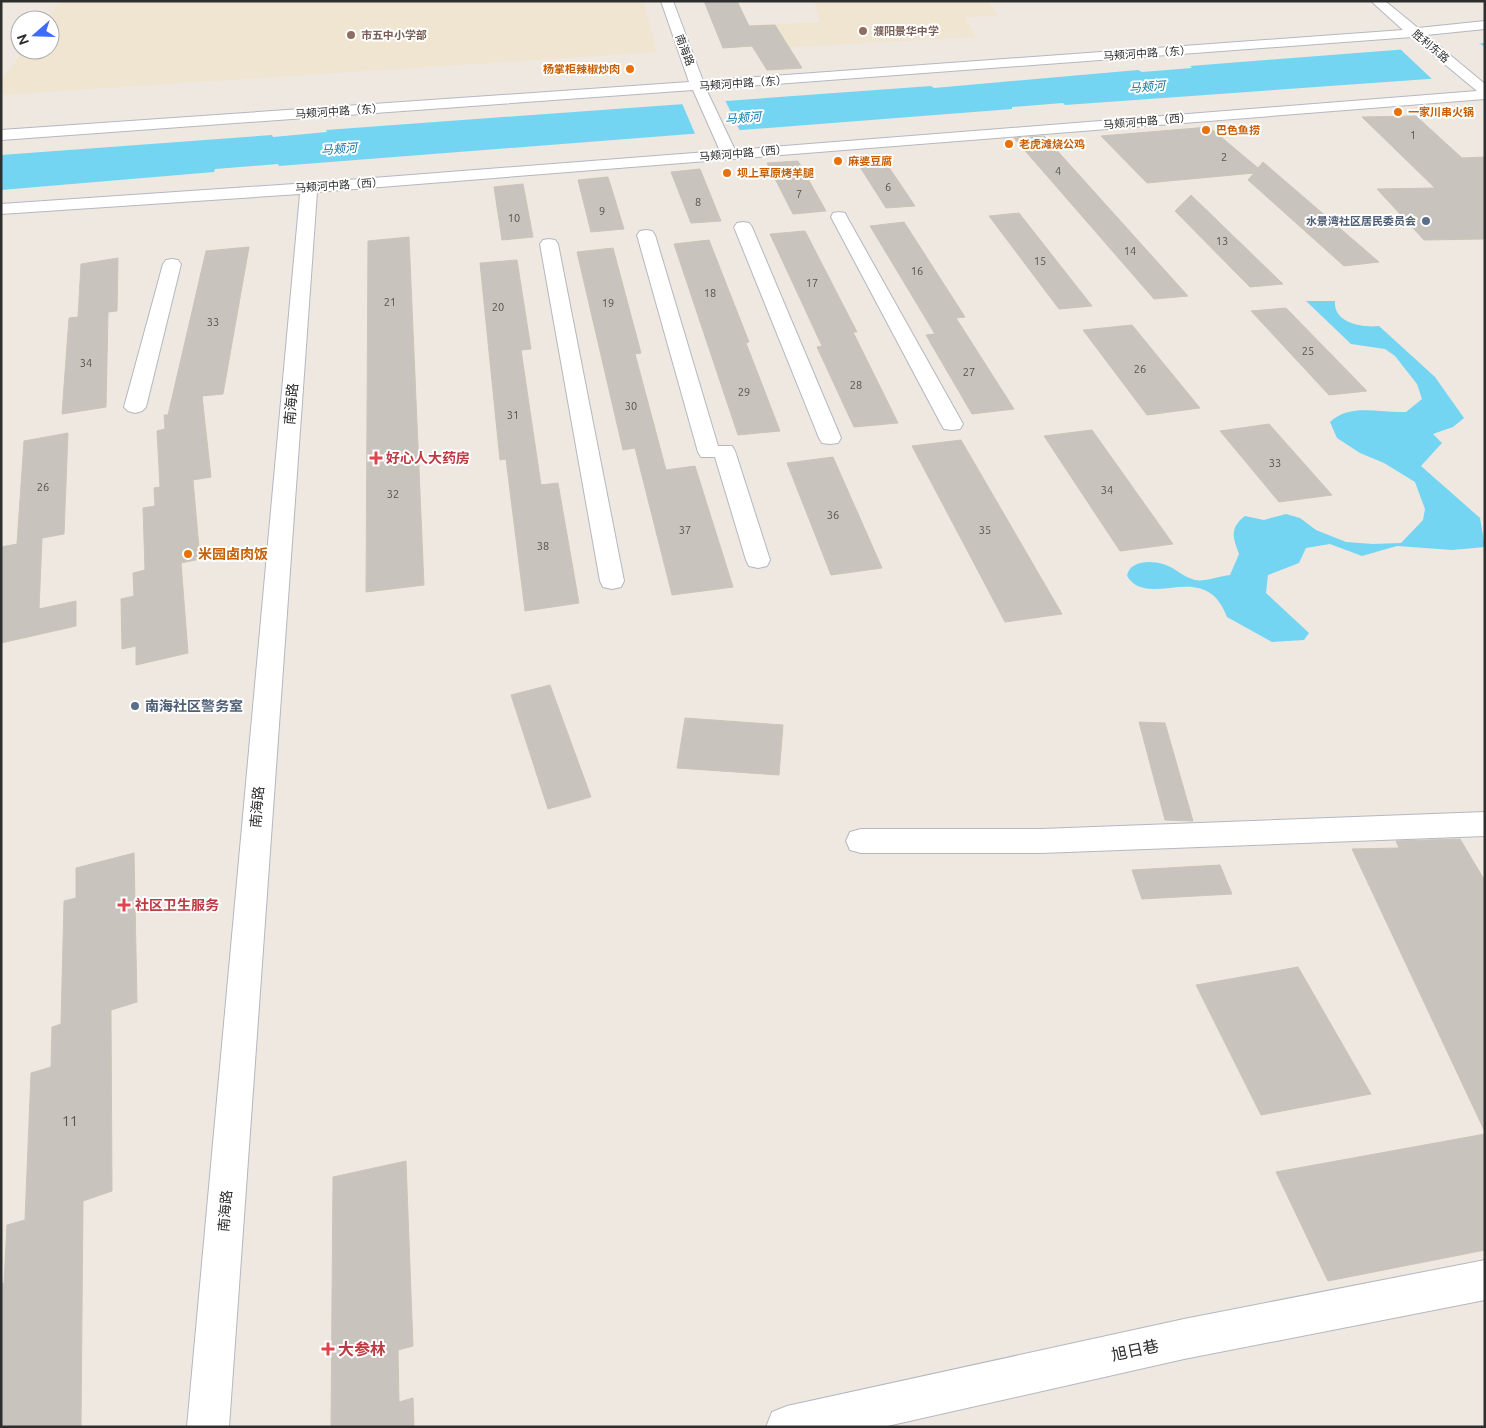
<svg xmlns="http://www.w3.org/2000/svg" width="1486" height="1428" font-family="Ubuntu,'Noto Sans SC',sans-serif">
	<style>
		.education { fill: #f0e5d0 }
		.water { fill: #73d5f2 }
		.pier { fill: #efe8e1 }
		.building { fill: #c8c3bc; stroke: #cbc4ba }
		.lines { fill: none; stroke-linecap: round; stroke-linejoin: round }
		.street-casing { stroke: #b4b7c1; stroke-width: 2 }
		.secondary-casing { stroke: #b4b7c1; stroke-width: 2 }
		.street { fill: #fff; fill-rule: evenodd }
		.secondary { fill: #fff; fill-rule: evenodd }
		.education-dot { fill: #8d6e63; stroke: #fff; stroke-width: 2 }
		.food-dot { fill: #e8710a; stroke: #fff; stroke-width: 2 }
		.service-dot { fill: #5c6f8a; stroke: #fff; stroke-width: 2 }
		.health-dot { fill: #e0444e; stroke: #fff; stroke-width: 2 }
		.labels { text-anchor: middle; stroke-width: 4; stroke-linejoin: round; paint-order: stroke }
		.far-education-label { font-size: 11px; font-weight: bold; fill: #785e54; stroke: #fff; text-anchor: start }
		.far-street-label { font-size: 11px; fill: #2e2e2e; stroke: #fff }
		.far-food-label { font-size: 11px; font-weight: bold; fill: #c56008; stroke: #fff; text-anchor: start }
		.number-label { font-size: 11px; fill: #545352 }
		.far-service-label { font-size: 11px; font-weight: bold; fill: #4e5e75; stroke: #fff; text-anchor: end }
		.far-water-label { font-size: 12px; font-style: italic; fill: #0b76a5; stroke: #fff }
		.street-label { font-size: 14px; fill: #2e2e2e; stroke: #fff }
		.health-label { font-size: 14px; font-weight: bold; fill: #be3a42; stroke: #fff; text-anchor: start }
		.food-label { font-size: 14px; font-weight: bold; fill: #c56008; stroke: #fff; text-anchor: start }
		.service-label { font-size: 14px; font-weight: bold; fill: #4e5e75; stroke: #fff; text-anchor: start }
		.near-number-label { font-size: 14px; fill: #545352 }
		.near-health-label { font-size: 16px; font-weight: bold; fill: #be3a42; stroke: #fff; text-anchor: start }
		.near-street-label { font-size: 16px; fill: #2e2e2e; stroke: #fff }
	</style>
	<rect width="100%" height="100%" fill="#efe8e1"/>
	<g class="education">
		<path d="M60,1L644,2L657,52L1,95V81L24,50H50V20H46Z"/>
		<path d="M814,1H988L998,16L965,17L976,37L763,49L751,25L820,22Z"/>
	</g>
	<g class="water">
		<path d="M1485,43V75L1065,105L1063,103L1012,107V109L279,166L278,164L215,169L214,172L1,190V155L272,135L273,137L327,132L326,130L931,86L934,88L1138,70L1142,72L1192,68L1190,66Z"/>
		<path d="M1306,301H1335C1333,323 1362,328 1379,326L1435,377L1464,418L1453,427L1433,434L1442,443L1421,466L1480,518L1485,547L1452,550L1397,546L1362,556L1330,544L1306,548L1299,563L1268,575L1266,593L1309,633L1304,640L1272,642L1227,617C1205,557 1149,611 1127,576C1129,561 1150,560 1163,564C1174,567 1183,577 1195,580C1204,582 1220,576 1230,575L1239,554C1233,538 1229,528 1245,516L1264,520L1286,514L1300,518L1316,530L1346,542L1373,544L1401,543L1423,520L1425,509L1415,482L1384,463L1360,453L1337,438L1330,422C1350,403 1379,413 1406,412L1422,399L1417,384L1395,356L1385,349L1351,344Z"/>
	</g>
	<g class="pier">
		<path d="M1477,42L1485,47V77L1433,80L1399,48Z"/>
		<path d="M724,98L741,133L696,136L681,101Z"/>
	</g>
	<g class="building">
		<path d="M704,1H737L749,26L775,25L802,68L767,70L752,46L723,48Z"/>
		<path d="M1416,116L1462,158L1485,157V239L1424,240L1377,189L1435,188L1362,117Z"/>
		<path d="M1209,127L1258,168L1263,162L1379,262L1344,266L1248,180L1254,173L1147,183L1101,136Z"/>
		<path d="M1044,136L1188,296L1154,299L1014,138Z"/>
		<path d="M880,154L915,206L886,208L853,156Z"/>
		<path d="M798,161L826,211L793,214L767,163Z"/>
		<path d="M700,169L721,221L691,223L671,172Z"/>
		<path d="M608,177L624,229L591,232L578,180Z"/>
		<path d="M523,184L533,237L502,240L494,187Z"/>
		<path d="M1191,195L1283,284L1250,287L1175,211Z"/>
		<path d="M1019,213L1092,306L1059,309L989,216Z"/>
		<path d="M904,222L965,317L956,318L1014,409L972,414L926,335L935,334L870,226Z"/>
		<path d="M805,231L857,332H853L898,423L854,427L817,347L822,346L770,234Z"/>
		<path d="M409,237L424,585L366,592L368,241Z"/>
		<path d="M709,240L749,342L746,343L780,431L738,435L674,244Z"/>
		<path d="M249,247L223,394L202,396L211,477L193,480L200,559L181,563L188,653L136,665V646L122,649L121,599L134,596L133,573L145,570L143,508L155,506L154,488L160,487L157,431L165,429L164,415H168L206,251Z"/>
		<path d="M613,248L641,353L635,354L666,470L695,466L733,587L672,595L635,448L623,450L577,252Z"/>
		<path d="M118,258L117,311L108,312L106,407L62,414L69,318L78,317L81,264Z"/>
		<path d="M517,260L531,349L521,350L541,485L558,483L579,603L525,611L506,459L500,460L480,263Z"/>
		<path d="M1286,308L1367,391L1329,395L1251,311Z"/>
		<path d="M1132,325L1200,408L1147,415L1083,330Z"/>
		<path d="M1269,424L1332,495L1279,502L1220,431Z"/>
		<path d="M1092,430L1173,544L1120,551L1044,436Z"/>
		<path d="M68,433L64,534L42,538L39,609L76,601V626L1,643V547L17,544L24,441Z"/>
		<path d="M961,440L1062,614L1005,622L912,446Z"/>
		<path d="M833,457L882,568L831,575L787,463Z"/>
		<path d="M550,685L591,797L548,809L511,695Z"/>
		<path d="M685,718L783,725L779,775L677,768Z"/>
		<path d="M1139,722L1165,723L1193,821L1165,820Z"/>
		<path d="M1460,839L1485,881V1132L1352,849L1399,848L1396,841Z"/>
		<path d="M134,853L137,1002L111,1010L112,1191L83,1201L81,1427H1V1284L4,1283L7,1225L25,1220L31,1073L51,1067L52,1027L61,1024L64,901L76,898V868Z"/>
		<path d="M1220,865L1232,894L1142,899L1132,870Z"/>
		<path d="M1298,967L1371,1094L1261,1115L1196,985Z"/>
		<path d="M1485,1134V1250L1328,1281L1276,1172Z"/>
		<path d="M406,1161L413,1346L398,1350L399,1402L413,1398L414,1427H331L333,1177Z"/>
	</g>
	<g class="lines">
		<g class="street-casing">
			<g id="street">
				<path d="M839,212L845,213L847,217L963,424L960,429L952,430L944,429L941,424L831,217L833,213Z"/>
				<path d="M743,222L749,223L752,227L841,438L838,443L830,444L822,443L819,438L734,227L737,223Z"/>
				<path d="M646,230L652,231L655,235L718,446H732L735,451L770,560L767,566L758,568L749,566L746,560L715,457H701L698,452L637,235L640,231Z"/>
				<path d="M549,239L555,240L558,244L624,581L621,587L612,589L603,587L600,581L540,244L543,240Z"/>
				<path d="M172,259L178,260L181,264L146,407L142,411L135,413L128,411L124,407L163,264L166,260Z"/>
				<path d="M1485,812V836L1041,853H861L850,850L846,841L850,832L861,829H1041Z"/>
				<path d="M1485,1260V1300L1184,1359L883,1427H766L772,1412L787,1406L1184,1319Z"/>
			</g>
		</g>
		<g class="secondary-casing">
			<path id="secondary" d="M661,1H673L703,81L1403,30L1371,1H1385L1418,28L1485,21V29L1426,35L1485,84V99L317,192L229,1427H187L300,194L1,214V204L309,183L720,151L693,90L1,140V130L689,82ZM1412,37L1477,91L735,150L706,89Z"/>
		</g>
		<use href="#street" class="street"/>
		<use href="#secondary" class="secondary"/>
	</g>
	<g class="education-dot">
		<circle cx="863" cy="31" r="5"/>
		<circle cx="351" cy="35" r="5"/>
	</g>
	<g class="food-dot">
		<circle cx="630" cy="69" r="5"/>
		<circle cx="1398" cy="112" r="5"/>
		<circle cx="1206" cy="130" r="5"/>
		<circle cx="1009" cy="144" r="5"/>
		<circle cx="838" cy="161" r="5"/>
		<circle cx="727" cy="173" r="5"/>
		<circle cx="188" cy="554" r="5"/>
	</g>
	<g class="service-dot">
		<circle cx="1426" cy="221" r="5"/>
		<circle cx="135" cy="706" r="5"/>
	</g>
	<g class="health-dot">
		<path d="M373.5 450.5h5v5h5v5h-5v5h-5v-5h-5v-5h5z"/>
		<path d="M121.5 897.5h5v5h5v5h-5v5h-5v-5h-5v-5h5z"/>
		<path d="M325.5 1341.5h5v5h5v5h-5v5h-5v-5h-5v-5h5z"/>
	</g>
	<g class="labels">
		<g class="far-education-label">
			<text x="873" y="35">濮阳景华中学</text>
			<text x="361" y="39">市五中小学部</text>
		</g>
		<g class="far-street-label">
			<text transform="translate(1431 46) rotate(40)" y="4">胜利东路</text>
			<text transform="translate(685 50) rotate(69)" y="4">南海路</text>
			<text transform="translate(1147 53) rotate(-4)" y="4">马颊河中路（东）</text>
			<text transform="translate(743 83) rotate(-4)" y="4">马颊河中路（东）</text>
			<text transform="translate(339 111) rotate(-4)" y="4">马颊河中路（东）</text>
			<text transform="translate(1147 121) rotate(-5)" y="4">马颊河中路（西）</text>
			<text transform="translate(743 153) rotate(-5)" y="4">马颊河中路（西）</text>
			<text transform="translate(339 185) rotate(-4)" y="4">马颊河中路（西）</text>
		</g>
		<g class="far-food-label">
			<text x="620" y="73" text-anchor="end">杨掌柜辣椒炒肉</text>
			<text x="1408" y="116">一家川串火锅</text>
			<text x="1216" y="134">巴色鱼捞</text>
			<text x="1019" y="148">老虎滩烧公鸡</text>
			<text x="848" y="165">麻婆豆腐</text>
			<text x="737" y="177">坝上草原烤羊腿</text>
		</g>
		<g class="number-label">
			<text x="1413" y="139">1</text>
			<text x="1224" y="161">2</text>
			<text x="1058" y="175">4</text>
			<text x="888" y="191">6</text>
			<text x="799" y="198">7</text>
			<text x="698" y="206">8</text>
			<text x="602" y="215">9</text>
			<text x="514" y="222">10</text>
			<text x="1222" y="245">13</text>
			<text x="1130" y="255">14</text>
			<text x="1040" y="265">15</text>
			<text x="917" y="275">16</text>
			<text x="812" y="287">17</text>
			<text x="710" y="297">18</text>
			<text x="390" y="306">21</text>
			<text x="608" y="307">19</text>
			<text x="498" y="311">20</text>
			<text x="213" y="326">33</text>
			<text x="1308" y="355">25</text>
			<text x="86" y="367">34</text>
			<text x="1140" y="373">26</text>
			<text x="969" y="376">27</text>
			<text x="856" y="389">28</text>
			<text x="744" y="396">29</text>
			<text x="631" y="410">30</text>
			<text x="513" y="419">31</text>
			<text x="1275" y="467">33</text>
			<text x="43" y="491">26</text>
			<text x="1107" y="494">34</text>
			<text x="393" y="498">32</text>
			<text x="833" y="519">36</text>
			<text x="685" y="534">37</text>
			<text x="985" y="534">35</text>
			<text x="543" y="550">38</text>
		</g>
		<g class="far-service-label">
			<text x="1416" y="225">水景湾社区居民委员会</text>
		</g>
		<g class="far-water-label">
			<text transform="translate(1147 87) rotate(-4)" y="4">马颊河</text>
			<text transform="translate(743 118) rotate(-4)" y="4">马颊河</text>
			<text transform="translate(339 149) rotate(-4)" y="4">马颊河</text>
		</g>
		<g class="street-label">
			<text transform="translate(291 404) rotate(-85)" y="5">南海路</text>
			<text transform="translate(257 807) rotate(-85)" y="5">南海路</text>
			<text transform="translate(225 1211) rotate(-85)" y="5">南海路</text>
		</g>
		<g class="health-label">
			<text x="386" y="463">好心人大药房</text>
			<text x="135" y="910">社区卫生服务</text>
		</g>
		<g class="food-label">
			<text x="198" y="559">米园卤肉饭</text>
		</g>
		<g class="service-label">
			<text x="145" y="711">南海社区警务室</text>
		</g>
		<g class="near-number-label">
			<text x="70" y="1126">11</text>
		</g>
		<g class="near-health-label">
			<text x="338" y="1355">大参林</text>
		</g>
		<g class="near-street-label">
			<text transform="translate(1135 1350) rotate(-12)" y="6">旭日巷</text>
		</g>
	</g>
	<rect width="1486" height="1428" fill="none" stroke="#2e2e2e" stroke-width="5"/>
	<g transform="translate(35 35) rotate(250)"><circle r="24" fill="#ffffff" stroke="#ababab"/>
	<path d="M0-4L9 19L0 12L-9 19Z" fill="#3f6afe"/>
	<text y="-8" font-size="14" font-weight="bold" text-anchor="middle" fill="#2e2e2e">N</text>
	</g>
</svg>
